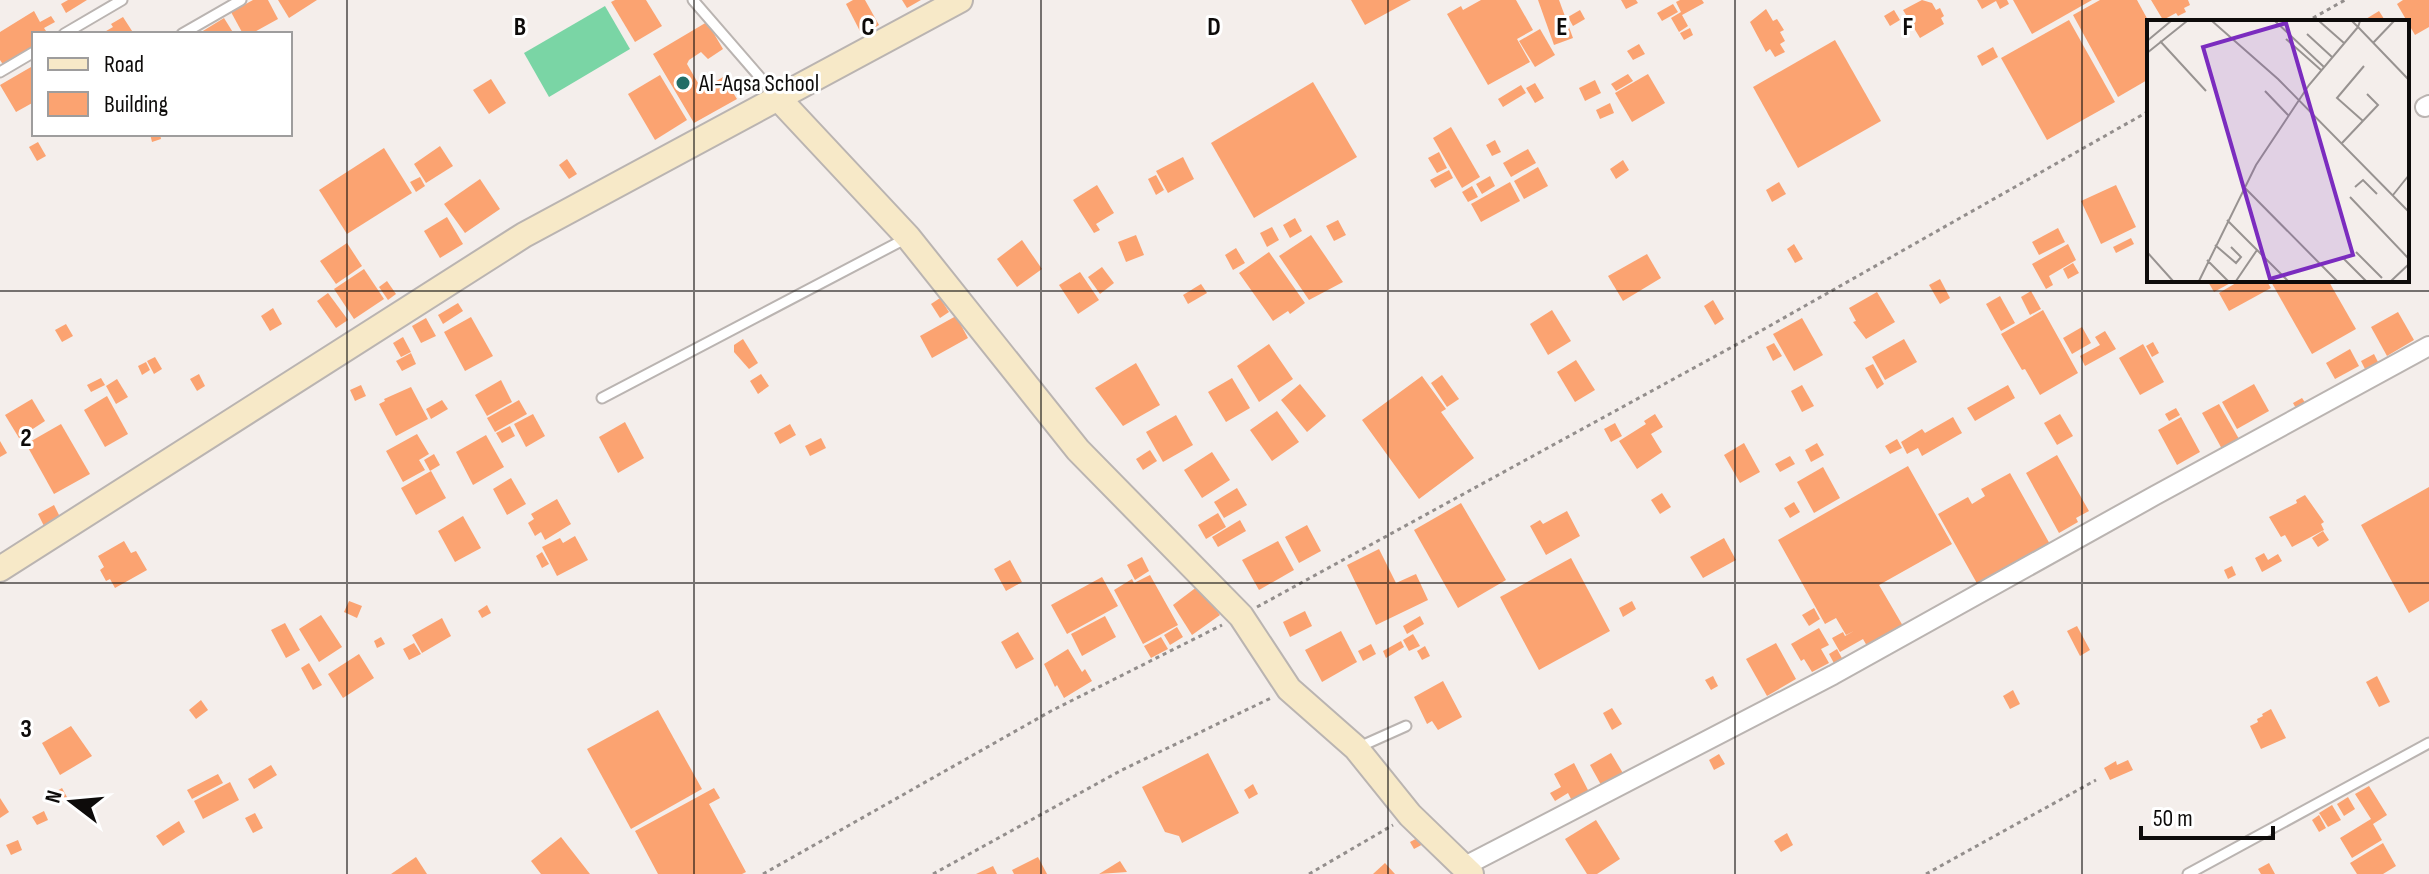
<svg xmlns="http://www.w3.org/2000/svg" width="2429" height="874" font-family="'Sofia Sans Condensed',sans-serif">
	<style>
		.green { fill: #7ad5a5 }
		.building { fill: #fba371 }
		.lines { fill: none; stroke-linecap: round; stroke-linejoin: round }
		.lane-casing { stroke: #bab4b1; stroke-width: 13 }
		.street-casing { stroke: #bab4b1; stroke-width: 22 }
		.secondary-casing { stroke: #bab4b1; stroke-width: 28 }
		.path { stroke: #938e8c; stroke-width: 3; stroke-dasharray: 4 4; stroke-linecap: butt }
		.lane { stroke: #fff; stroke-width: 9 }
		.street { stroke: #fff; stroke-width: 18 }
		.secondary { stroke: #f7e9c8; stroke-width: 24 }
		.grid { fill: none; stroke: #0d0b0a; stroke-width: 2; stroke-opacity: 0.55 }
		.poi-dot { fill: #236d67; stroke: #fff; stroke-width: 3 }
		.labels { text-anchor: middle; stroke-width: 6; stroke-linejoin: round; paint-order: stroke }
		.poi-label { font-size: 24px; fill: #0d0b0a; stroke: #fff; text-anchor: start }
		.inset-road { fill: none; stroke: #989391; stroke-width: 2 }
		.view { fill: #7b2cbf; fill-opacity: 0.15; stroke: #7b2cbf; stroke-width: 4 }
		.inset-edge { fill: none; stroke: #0d0b0a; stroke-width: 4 }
		.grid-label { font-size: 26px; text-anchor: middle; font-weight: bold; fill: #0d0b0a; stroke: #fff; stroke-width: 6; stroke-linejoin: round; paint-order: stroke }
	</style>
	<rect width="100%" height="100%" fill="#f4eeeb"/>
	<path class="green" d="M605,6L630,49L549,97L524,53Z"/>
	<g class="building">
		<path d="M68,0H87L66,13L61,4Z"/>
		<path d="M253,0H268L278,19L251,34H243L231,12Z"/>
		<path d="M278,0H317L289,18Z"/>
		<path d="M615,0H646L662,26L635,42L611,2Z"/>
		<path d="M853,0H865L879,25L862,35L846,4Z"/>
		<path d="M902,0H921L907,8Z"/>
		<path d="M1351,0H1411L1365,25Z"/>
		<path d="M1481,0H1516L1533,30L1517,39L1530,62L1488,85L1447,14L1461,6L1463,10Z"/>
		<path d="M1538,0H1559L1573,38L1554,45Z"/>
		<path d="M1621,0H1636L1638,3L1626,9Z"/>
		<path d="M1680,0H1702L1704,3L1682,15L1688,26L1679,32L1671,18L1681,12L1676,2Z"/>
		<path d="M1922,0L1932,3L1936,10L1940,8L1944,16L1941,18L1944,24L1920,38L1903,10Z"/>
		<path d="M1977,0H2007L2009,4L2000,9L1996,1L1982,9Z"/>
		<path d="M2013,0H2092L2032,34Z"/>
		<path d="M2100,0H2137L2149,22V79L2118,97L2073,15Z"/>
		<path d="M2151,0H2188L2190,5L2184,8L2186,12L2178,16L2176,13L2163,20Z"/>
		<path d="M2403,0H2429V27L2415,35L2397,4Z"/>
		<path d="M1673,4L1678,12L1662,21L1657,13Z"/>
		<path d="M1766,9L1773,21L1777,19L1784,30L1780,32L1785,41L1780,44L1785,52L1775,57L1770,49L1766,52L1750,22Z"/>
		<path d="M1580,10L1585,19L1573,26L1568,17Z"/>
		<path d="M1894,10L1900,20L1890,26L1884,16Z"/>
		<path d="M34,11L40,22L51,16L55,22L44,28L48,34H34V47L4,66L0,60V32Z"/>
		<path d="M2379,11L2386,22H2361Z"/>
		<path d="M123,17L134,34H101L113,27L111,24Z"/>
		<path d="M224,18L234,34H198Z"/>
		<path d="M2069,20L2115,102L2047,140L2001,58Z"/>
		<path d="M707,22L723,49L708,59L701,52L689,60L687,64L702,90L723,77L737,99L694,123L653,54Z"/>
		<path d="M1690,28L1693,35L1684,40L1680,33Z"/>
		<path d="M1540,29L1555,55L1535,67L1519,41Z"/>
		<path d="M1835,40L1881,121L1798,168L1753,87Z"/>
		<path d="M1639,44L1645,54L1633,60L1627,51Z"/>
		<path d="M1993,47L1998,57L1982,66L1977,56Z"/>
		<path d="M31,67L34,73L32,79L34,102L16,112L0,85Z"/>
		<path d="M1628,74L1633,81L1616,91L1611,84Z"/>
		<path d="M1648,74L1665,103L1632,122L1615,93Z"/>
		<path d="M660,75L687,120L655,140L628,94Z"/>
		<path d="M491,79L506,103L489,114L473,90Z"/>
		<path d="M1595,80L1601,93L1585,101L1579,88Z"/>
		<path d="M1313,82L1357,157L1254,218L1211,143Z"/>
		<path d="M1535,83L1544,98L1535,103L1526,88Z"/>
		<path d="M1521,85L1526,93L1503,107L1498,99Z"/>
		<path d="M1610,103L1614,113L1600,119L1596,110Z"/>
		<path d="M1451,127L1480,177L1462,188L1433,138Z"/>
		<path d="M150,134H160L161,139L152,142Z"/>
		<path d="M1495,140L1501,152L1492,156L1486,145Z"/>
		<path d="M38,142L46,156L37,161L29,147Z"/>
		<path d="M440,146L453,166L426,183L414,164Z"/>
		<path d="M384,148L412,193L347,234L319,190Z"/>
		<path d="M1528,149L1536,163L1511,177L1503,163Z"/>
		<path d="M1439,152L1447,168L1437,173L1428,158Z"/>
		<path d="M1183,157L1194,179L1168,193L1156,171Z"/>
		<path d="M567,159L577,174L569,179L559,165Z"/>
		<path d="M1623,160L1629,170L1616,179L1610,169Z"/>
		<path d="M1538,167L1548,186L1524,199L1514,181Z"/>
		<path d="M1449,170L1453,178L1435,188L1430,180Z"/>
		<path d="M1156,175L1164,190L1156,195L1148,179Z"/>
		<path d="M1490,176L1495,186L1482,194L1476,184Z"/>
		<path d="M420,177L425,186L416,192L410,182Z"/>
		<path d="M480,179L500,209L465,233L444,204Z"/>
		<path d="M1510,182L1520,201L1481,222L1471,204Z"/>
		<path d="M1779,182L1786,194L1772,202L1766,190Z"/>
		<path d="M1097,185L1114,213L1096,224L1100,230L1094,233L1073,200Z"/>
		<path d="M2116,185L2136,227L2101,244L2081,201Z"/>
		<path d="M1472,186L1478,197L1468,202L1462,192Z"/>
		<path d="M447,217L463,244L440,258L424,231Z"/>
		<path d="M1295,218L1302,231L1290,238L1283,225Z"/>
		<path d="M1338,220L1346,235L1334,241L1326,226Z"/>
		<path d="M1272,227L1279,240L1267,247L1260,233Z"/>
		<path d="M2058,228L2065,242L2039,255L2032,242Z"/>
		<path d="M1136,235L1144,255L1126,262L1118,242Z"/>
		<path d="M1311,235L1343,282L1309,300L1279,256Z"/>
		<path d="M2131,238L2134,244L2116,253L2113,247Z"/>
		<path d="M1022,240L1042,269L1017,287L997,259Z"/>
		<path d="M347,243L362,266L336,284L320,261Z"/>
		<path d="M1794,244L1803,259L1795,263L1787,249Z"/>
		<path d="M2068,244L2076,260L2049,276L2053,285L2046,289L2032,264Z"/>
		<path d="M1236,248L1245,263L1233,270L1225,255Z"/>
		<path d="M1269,252L1305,303L1290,314L1288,311L1273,321L1239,273Z"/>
		<path d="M1647,254L1661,278L1623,301L1608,276Z"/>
		<path d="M2073,263L2079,273L2068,279L2063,269Z"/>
		<path d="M1102,267L1114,283L1100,294L1088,277Z"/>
		<path d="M364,269L384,299L354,319L334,289Z"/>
		<path d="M1080,272L1099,300L1078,314L1059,285Z"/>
		<path d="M1940,279L1950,298L1940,304L1929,285Z"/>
		<path d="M2207,280H2236L2214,292Z"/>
		<path d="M2241,280H2266L2271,288L2229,311L2219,293Z"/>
		<path d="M2270,280H2328L2356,329L2312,354Z"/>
		<path d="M387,281L396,294L388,300L379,287Z"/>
		<path d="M1201,284L1207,293L1188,304L1183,295Z"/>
		<path d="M2031,291L2041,309L2030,315L2021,297Z"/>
		<path d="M1877,292L1895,322L1866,339L1853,322L1856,321L1849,308Z"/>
		<path d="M328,293L348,320L336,328L317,301Z"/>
		<path d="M2000,296L2015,323L2001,331L1986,304Z"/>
		<path d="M940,298L949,312L940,318L931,304Z"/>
		<path d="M1713,300L1724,319L1715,325L1704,306Z"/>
		<path d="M458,303L463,311L443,324L438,315Z"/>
		<path d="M273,308L282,324L270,331L261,316Z"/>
		<path d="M1552,310L1571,341L1548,355L1530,324Z"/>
		<path d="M2043,310L2078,373L2040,395L2025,369L2022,370L2001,334Z"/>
		<path d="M2398,312L2414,340L2387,356L2371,327Z"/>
		<path d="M956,316L968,338L932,358L920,336Z"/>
		<path d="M471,317L493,356L465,371L444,332Z"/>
		<path d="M426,318L436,336L421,343L412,326Z"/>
		<path d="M1802,318L1823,355L1794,371L1773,334Z"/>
		<path d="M66,324L73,336L62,342L55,330Z"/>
		<path d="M2082,327L2091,343L2072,354L2063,338Z"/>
		<path d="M2105,331L2116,349L2085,366L2080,356L2100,345L2095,337Z"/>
		<path d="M403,337L411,352L401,357L393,343Z"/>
		<path d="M743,339L758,363L749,369L734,352V345Z"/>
		<path d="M1904,339L1917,362L1885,380L1872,357Z"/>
		<path d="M2153,342L2159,353L2152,357L2146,346Z"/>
		<path d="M1774,343L1782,356L1773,361L1766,347Z"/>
		<path d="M1269,344L1293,379L1259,402L1237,366Z"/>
		<path d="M2143,344L2164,382L2140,395L2119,358Z"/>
		<path d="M2350,349L2359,366L2335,379L2326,363Z"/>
		<path d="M411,353L416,364L402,371L396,361Z"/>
		<path d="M2374,354L2378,362L2365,369L2361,361Z"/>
		<path d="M155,357L162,369L154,374L147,361Z"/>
		<path d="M1576,360L1595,390L1575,402L1557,372Z"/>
		<path d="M146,362L150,370L142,375L138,366Z"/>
		<path d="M1136,363L1160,405L1123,426L1095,388Z"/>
		<path d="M1873,364L1884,384L1877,389L1865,368Z"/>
		<path d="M199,374L205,386L197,391L190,379Z"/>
		<path d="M761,374L769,386L758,394L750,381Z"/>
		<path d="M1442,375L1459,399L1447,407L1431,383Z"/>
		<path d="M1422,376L1446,409L1441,412L1474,458L1419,499L1362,420Z"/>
		<path d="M101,378L105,385L91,392L87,385Z"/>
		<path d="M1232,378L1250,408L1226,422L1208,392Z"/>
		<path d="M117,379L128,397L116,404L106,386Z"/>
		<path d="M501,380L512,402L487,416L475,395Z"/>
		<path d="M1300,384L1326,416L1307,432L1281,400Z"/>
		<path d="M2254,384L2269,411L2237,429L2222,402Z"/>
		<path d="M361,385L366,396L355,401L350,390Z"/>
		<path d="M1802,385L1814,406L1802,412L1791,391Z"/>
		<path d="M2008,385L2015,398L1975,421L1967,408Z"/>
		<path d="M411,387L428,419L396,436L379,404L385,401L384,399Z"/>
		<path d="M107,396L128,434L105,447L84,410Z"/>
		<path d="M2302,398L2306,404L2297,410L2293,403Z"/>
		<path d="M32,399L45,421L19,438L5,415Z"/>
		<path d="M442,400L448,409L431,419L426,409Z"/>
		<path d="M519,400L527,414L495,432L487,418Z"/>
		<path d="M2219,404L2239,439L2222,449L2202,413Z"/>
		<path d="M2176,408L2180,415L2169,421L2165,414Z"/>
		<path d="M1277,411L1299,442L1272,461L1250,430Z"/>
		<path d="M533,414L545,436L526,447L514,424Z"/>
		<path d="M1655,414L1663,427L1651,434L1662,452L1637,469L1619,441L1646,424L1644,421Z"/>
		<path d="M2060,414L2073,436L2057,445L2044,423Z"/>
		<path d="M1176,415L1193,445L1163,462L1146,432Z"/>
		<path d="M1953,417L1962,433L1922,456L1918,448L1907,454L1901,442L1922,429L1925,433Z"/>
		<path d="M2181,417L2200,452L2177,465L2158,430Z"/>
		<path d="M625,422L644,458L618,473L599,437Z"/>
		<path d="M1615,423L1622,436L1611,442L1604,429Z"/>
		<path d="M61,424L90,474L54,494L26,444Z"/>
		<path d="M790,424L796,435L780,444L774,433Z"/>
		<path d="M510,426L515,436L502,443L496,433Z"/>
		<path d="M417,434L429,454L419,460L425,470L403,482L386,451Z"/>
		<path d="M486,435L504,467L473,485L456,452Z"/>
		<path d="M821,438L826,448L810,456L805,446Z"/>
		<path d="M1897,439L1902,448L1890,454L1885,446Z"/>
		<path d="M0,441L7,453L0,457Z"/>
		<path d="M1744,443L1760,472L1740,483L1724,455Z"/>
		<path d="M1817,443L1824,455L1811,462L1805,450Z"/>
		<path d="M1150,450L1157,461L1143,470L1136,459Z"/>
		<path d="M1212,452L1230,480L1202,498L1184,470Z"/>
		<path d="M434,454L440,465L430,471L424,460Z"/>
		<path d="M2057,455L2089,511L2076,518L2078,522L2059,533L2026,473Z"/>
		<path d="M1790,456L1795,464L1780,472L1775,464Z"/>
		<path d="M1908,466L1952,544L1879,585L1903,626L1867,646L1863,639L1840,652L1832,638L1843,632L1845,636L1854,631L1846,635L1836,618L1825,624L1778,540Z"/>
		<path d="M1823,467L1840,498L1814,513L1797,482Z"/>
		<path d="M431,471L446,498L416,515L401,488Z"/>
		<path d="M2010,473L2051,546L1979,587L1938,514L1968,497L1972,504L1985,496L1981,489Z"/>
		<path d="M511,478L526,504L507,515L493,489Z"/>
		<path d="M2429,487V601L2409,613L2361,525Z"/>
		<path d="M1237,488L1247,505L1224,518L1214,502Z"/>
		<path d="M1662,493L1671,507L1660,514L1651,500Z"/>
		<path d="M2305,495L2324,522L2321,524L2324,530L2292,547L2285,535L2281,537L2269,517L2297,503L2296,500Z"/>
		<path d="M557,499L571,524L545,540L541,532L535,536L528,523L534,519L531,514Z"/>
		<path d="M1794,502L1800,512L1790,518L1784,508Z"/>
		<path d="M1461,503L1506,580L1458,608L1414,530Z"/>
		<path d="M54,505L60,517L44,526L38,514Z"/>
		<path d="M1567,511L1580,536L1546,555L1530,526L1540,520L1543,524Z"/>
		<path d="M1218,513L1226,527L1206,539L1198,525Z"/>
		<path d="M463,516L481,548L455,562L438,531Z"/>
		<path d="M1240,520L1246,531L1218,547L1212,537Z"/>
		<path d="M1307,525L1321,551L1299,563L1285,537Z"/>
		<path d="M2323,531L2329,540L2318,547L2312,538Z"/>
		<path d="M575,536L588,560L557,576L542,547L560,538L563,543Z"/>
		<path d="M1724,538L1736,560L1703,578L1690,557Z"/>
		<path d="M124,541L131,553L136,551L147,570L115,588L110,579L106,581L100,570L104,567L98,556Z"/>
		<path d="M1278,541L1294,570L1259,590L1242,560Z"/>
		<path d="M1379,549L1396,583L1416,574L1428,600L1376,625L1347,565Z"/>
		<path d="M542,552L549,564L542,568L536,556Z"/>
		<path d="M2264,553L2268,560L2278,554L2282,561L2262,572L2255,558Z"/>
		<path d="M1142,557L1149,571L1135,580L1127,565Z"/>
		<path d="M1571,558L1610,631L1539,670L1500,597Z"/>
		<path d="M1010,560L1022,582L1006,591L994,569Z"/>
		<path d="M2232,566L2236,575L2228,579L2224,570Z"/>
		<path d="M1150,575L1178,625L1143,644L1114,590L1132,579L1134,583Z"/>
		<path d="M1102,577L1118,606L1067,634L1051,605Z"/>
		<path d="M1198,586L1220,615L1192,635L1173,605Z"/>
		<path d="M349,601L362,606L357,618L344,612Z"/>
		<path d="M1632,601L1636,609L1623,617L1619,608Z"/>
		<path d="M487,605L491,613L482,618L478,611Z"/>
		<path d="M1814,608L1820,619L1809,626L1802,615Z"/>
		<path d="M1305,611L1312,626L1290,637L1283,622Z"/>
		<path d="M321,615L342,647L319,662L299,629Z"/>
		<path d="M1105,616L1116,637L1082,656L1071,634Z"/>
		<path d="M1420,616L1424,624L1407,634L1403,626Z"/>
		<path d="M442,618L451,636L422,653L412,635Z"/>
		<path d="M285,623L300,650L286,658L271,630Z"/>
		<path d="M2077,626L2090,650L2080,656L2067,631Z"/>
		<path d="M1177,627L1183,637L1170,645L1164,635Z"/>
		<path d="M1819,628L1829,645L1821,649L1829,663L1812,672L1804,659L1801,661L1791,644Z"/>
		<path d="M1341,631L1357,662L1322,682L1305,650Z"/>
		<path d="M1018,632L1034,659L1016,669L1001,642Z"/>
		<path d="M1413,634L1420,646L1409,651L1403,640Z"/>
		<path d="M381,637L385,644L377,648L374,641Z"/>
		<path d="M1161,637L1168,649L1151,658L1144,646Z"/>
		<path d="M1401,641L1404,647L1386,658L1383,651Z"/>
		<path d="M414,643L421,654L409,660L403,649Z"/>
		<path d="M1776,643L1796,679L1767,696L1746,659Z"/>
		<path d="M1371,644L1376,654L1363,661L1358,651Z"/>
		<path d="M1425,646L1430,656L1422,660L1417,651Z"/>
		<path d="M1068,649L1082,672L1085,669L1092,681L1064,698L1057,685L1055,687L1044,664Z"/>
		<path d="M1837,649L1844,662L1836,667L1829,654Z"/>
		<path d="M359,654L374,678L343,698L328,674Z"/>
		<path d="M309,663L322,685L313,690L301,668Z"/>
		<path d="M1713,676L1718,686L1711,690L1705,680Z"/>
		<path d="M2377,676L2390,702L2379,707L2366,682Z"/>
		<path d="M1443,681L1462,717L1438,730L1432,721L1427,724L1414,697Z"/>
		<path d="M2013,690L2020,704L2010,709L2003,696Z"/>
		<path d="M201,700L208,710L196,719L189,710Z"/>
		<path d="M1612,708L1622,724L1612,730L1603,713Z"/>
		<path d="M2271,709L2286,738L2261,749L2250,726L2258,722L2257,719L2263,716L2262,714Z"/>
		<path d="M658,710L702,789L631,829L587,749Z"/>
		<path d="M71,726L92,756L60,775L42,743Z"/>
		<path d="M1208,753L1239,813L1182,843L1179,836L1165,832L1142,787Z"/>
		<path d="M1611,753L1627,780L1605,792L1590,765Z"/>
		<path d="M1719,754L1725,764L1714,770L1709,760Z"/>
		<path d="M2128,760L2133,770L2110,780L2104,768L2116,761L2117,765Z"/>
		<path d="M1574,763L1589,792L1572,801L1568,793L1555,801L1550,793L1561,787L1554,774Z"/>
		<path d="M271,765L277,775L254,789L248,779Z"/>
		<path d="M218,774L223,783L192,799L187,790Z"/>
		<path d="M230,782L239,800L203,819L194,801Z"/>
		<path d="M1253,784L1258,794L1249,799L1244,790Z"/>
		<path d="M2369,786L2387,815L2373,824L2382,840L2352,858L2340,838L2371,819L2355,794Z"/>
		<path d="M62,788L68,799L55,805L50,795Z"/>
		<path d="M714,788L720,798L709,804L746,872L742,874H658L635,831Z"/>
		<path d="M2348,797L2355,809L2344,816L2337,804Z"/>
		<path d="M0,798L9,812L0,818Z"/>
		<path d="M2332,805L2341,820L2328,827L2319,813Z"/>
		<path d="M44,811L48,820L37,825L32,817Z"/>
		<path d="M255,813L263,828L253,833L245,818Z"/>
		<path d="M2319,815L2326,828L2319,832L2312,820Z"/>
		<path d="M1596,820L1620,859L1597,874H1587L1565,839Z"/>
		<path d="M179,821L185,832L163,846L156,836Z"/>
		<path d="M1787,833L1793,845L1781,852L1774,841Z"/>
		<path d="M1421,836L1425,843L1414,849L1410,842Z"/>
		<path d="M561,837L590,874H541L531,861Z"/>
		<path d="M18,840L22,850L11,855L6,845Z"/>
		<path d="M2383,843L2396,866L2383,874H2357L2350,863Z"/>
		<path d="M416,857L427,874H391Z"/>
		<path d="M1038,857L1047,874H1014L1012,870Z"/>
		<path d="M1120,861L1127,872L1099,874Z"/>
		<path d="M1385,863L1395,874H1373Z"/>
		<path d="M2269,863L2275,874H2261L2258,869Z"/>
		<path d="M993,866L997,874H976Z"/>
	</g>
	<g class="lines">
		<g class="lane-casing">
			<g id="lane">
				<path d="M693,0L777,97"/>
				<path d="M64,34L122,0"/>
				<path d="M182,34L241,0"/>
				<path d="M0,72L34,52"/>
				<path d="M602,398L905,239"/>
				<path d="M1359,747L1406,726"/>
				<path d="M2188,874L2429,743"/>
			</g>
		</g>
		<g class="street-casing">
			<g id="street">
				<path d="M2425,107L2429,105"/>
				<path d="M1463,867L1833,675L2154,496L2429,346"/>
			</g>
		</g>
		<g class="secondary-casing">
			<g id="secondary">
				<path d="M778,98L908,237L1078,450L1241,616L1289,689L1356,748L1410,815L1471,874"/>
				<path d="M0,569L524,235L960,0"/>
			</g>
		</g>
		<g class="path">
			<path d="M2306,22L2345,0"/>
			<path d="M1257,607L1743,341L2149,111"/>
			<path d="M763,874L1051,711L1222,625"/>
			<path d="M933,874L1120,771L1271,698"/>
			<path d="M1309,874L1393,825"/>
			<path d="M1926,874L2096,780"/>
		</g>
		<use href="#lane" class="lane"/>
		<use href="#street" class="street"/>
		<use href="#secondary" class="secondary"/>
	</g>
	<path class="grid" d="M347,0V874M694,0V874M1041,0V874M1388,0V874M1735,0V874M2082,0V874M0,291H2429M0,583H2429"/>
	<circle class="poi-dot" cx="683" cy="83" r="8"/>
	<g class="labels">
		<g class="poi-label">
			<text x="699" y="91">Al-Aqsa School</text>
		</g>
	</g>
	<g transform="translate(2147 20)">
		<rect width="262" height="262" fill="#f4eeeb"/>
		<path class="inset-road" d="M65,1L131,59L262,192M128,1L177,47M172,1L197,23M213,1L211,7L262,60M160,14L185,37M139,19L174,50M0,21L24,1M13,21L59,71M226,23L247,1M0,33L40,1M118,71L142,96M216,101L190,78L217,46M195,123L231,85L220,74M97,167L190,261M208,167L216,160L230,174M246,175L262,155M203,177L262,239M80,200L141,261M68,225L89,243L94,237L84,227M0,232L26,261M209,232L235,258M196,238L219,261M60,240L81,261M52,261L109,145L162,65L211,7L205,1M89,261L110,230M244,261L262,244"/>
		<path class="view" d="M139,3L206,235L123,259L56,27Z"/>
		<rect width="262" height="262" class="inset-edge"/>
	</g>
	<g class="grid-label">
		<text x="520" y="35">B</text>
		<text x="868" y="35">C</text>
		<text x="1214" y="35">D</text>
		<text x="1562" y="35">E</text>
		<text x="1908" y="35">F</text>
		<text x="26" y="446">2</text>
		<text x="26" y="737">3</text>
	</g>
	<rect x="32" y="32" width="260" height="104" fill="#ffffff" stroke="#9e9d9d" stroke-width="2"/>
	<rect x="48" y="58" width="40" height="12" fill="#f7e9c8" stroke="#9e9d9d" stroke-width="2"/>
	<text x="104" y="72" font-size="24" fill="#0d0b0a">Road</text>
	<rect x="48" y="92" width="40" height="24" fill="#fba371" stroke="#9e9d9d" stroke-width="2"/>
	<text x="104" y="112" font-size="24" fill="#0d0b0a">Building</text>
	<g transform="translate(72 802) rotate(286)" stroke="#ffffff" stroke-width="6" paint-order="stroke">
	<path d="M0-6L14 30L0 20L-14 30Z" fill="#0d0b0a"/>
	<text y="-12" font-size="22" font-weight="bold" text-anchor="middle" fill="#0d0b0a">N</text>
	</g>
	<path d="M2141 826v12h132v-12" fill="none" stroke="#0d0b0a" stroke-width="4"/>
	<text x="2153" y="826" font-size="24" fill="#0d0b0a" stroke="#ffffff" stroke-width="6" paint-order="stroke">50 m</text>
</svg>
